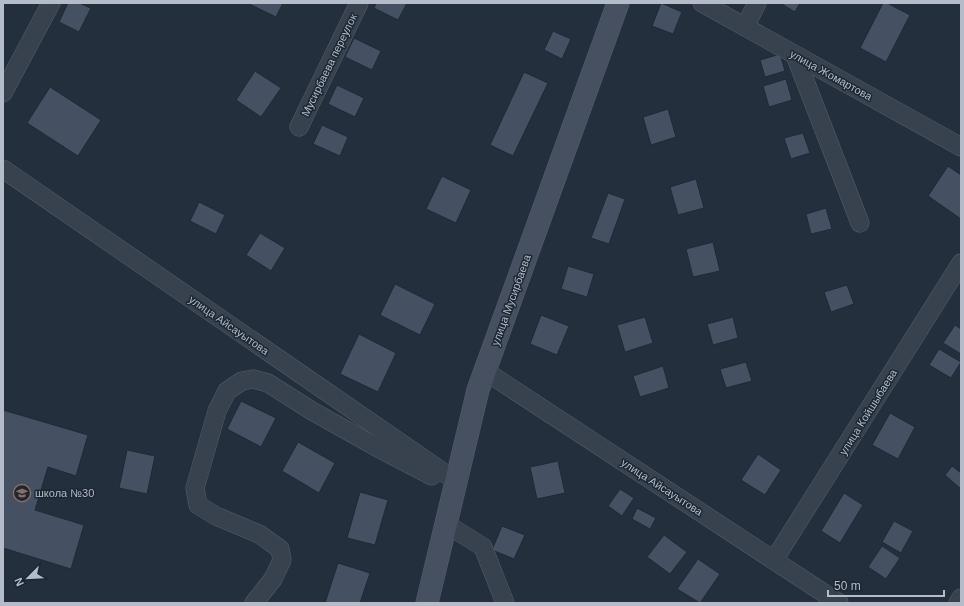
<svg xmlns="http://www.w3.org/2000/svg" width="964" height="606" font-family="Helvetica,sans-serif">
	<style>
		.building { fill: #455162; stroke: #1f2835 }
		.lines { fill: none; stroke-linecap: round; stroke-linejoin: round }
		.street-casing { stroke: #565f6c; stroke-width: 19 }
		.secondary-casing { stroke: #565f6c; stroke-width: 23 }
		.street { stroke: #38414e; stroke-width: 18 }
		.secondary { stroke: #465061; stroke-width: 22 }
		.labels { text-anchor: middle; stroke-width: 3; stroke-linejoin: round; paint-order: stroke }
		.street-label { font-size: 11px; fill: #b4bcc9; stroke: #1d2633 }
		.poi-label { font-size: 11px; fill: #b4bcc9; stroke: #1d2633; text-anchor: start }
	</style>
	<rect width="100%" height="100%" fill="#242f3e"/>
	<g class="building">
		<path d="M68,3H79L91,8L79,32L59,22Z"/>
		<path d="M247,3H283L276,17Z"/>
		<path d="M376,3H407L398,20L374,8Z"/>
		<path d="M661,3L682,12L673,34L652,26Z"/>
		<path d="M780,3H800L795,12Z"/>
		<path d="M883,3H887L910,15L886,62L860,48Z"/>
		<path d="M553,31L571,39L562,59L544,50Z"/>
		<path d="M354,38L381,51L372,70L345,57Z"/>
		<path d="M780,54L785,71L765,77L760,60Z"/>
		<path d="M255,71L281,88L261,117L236,100Z"/>
		<path d="M524,72L548,83L513,156L490,145Z"/>
		<path d="M786,79L792,100L769,107L763,86Z"/>
		<path d="M337,85L364,98L355,117L328,104Z"/>
		<path d="M50,87L101,120L78,156L27,123Z"/>
		<path d="M668,109L676,137L651,145L643,117Z"/>
		<path d="M322,125L348,137L340,156L313,144Z"/>
		<path d="M803,133L810,153L791,159L784,138Z"/>
		<path d="M948,166L961,175V219L928,196Z"/>
		<path d="M442,176L471,190L456,223L426,209Z"/>
		<path d="M696,179L704,208L678,215L670,187Z"/>
		<path d="M608,193L625,199L609,244L591,238Z"/>
		<path d="M199,202L225,215L216,234L190,221Z"/>
		<path d="M826,208L832,229L811,234L806,214Z"/>
		<path d="M260,233L285,248L271,271L246,255Z"/>
		<path d="M713,242L720,271L693,277L686,249Z"/>
		<path d="M568,266L594,274L587,297L561,289Z"/>
		<path d="M395,284L435,304L420,335L380,315Z"/>
		<path d="M847,285L854,304L831,312L824,292Z"/>
		<path d="M541,315L569,326L557,355L530,344Z"/>
		<path d="M645,317L653,343L625,352L617,325Z"/>
		<path d="M733,317L738,338L713,345L707,324Z"/>
		<path d="M955,325L961,329V354L943,343Z"/>
		<path d="M359,334L396,353L378,392L340,374Z"/>
		<path d="M939,349L961,362L951,378L929,365Z"/>
		<path d="M746,362L752,381L726,388L720,369Z"/>
		<path d="M663,366L669,388L640,397L633,376Z"/>
		<path d="M241,401L276,418L261,447L227,429Z"/>
		<path d="M3,410L88,435L76,476L48,467L35,510L84,525L71,569L3,548Z"/>
		<path d="M890,413L915,427L898,459L872,445Z"/>
		<path d="M298,442L335,463L319,493L282,471Z"/>
		<path d="M127,450L155,456L147,494L119,488Z"/>
		<path d="M758,454L781,470L765,495L741,480Z"/>
		<path d="M558,461L565,493L537,499L530,467Z"/>
		<path d="M952,466L961,473V489L945,475Z"/>
		<path d="M620,489L634,498L622,516L608,506Z"/>
		<path d="M360,492L388,500L375,545L347,538Z"/>
		<path d="M844,493L863,505L840,543L821,531Z"/>
		<path d="M637,508L656,518L650,529L632,519Z"/>
		<path d="M894,521L913,531L901,553L882,542Z"/>
		<path d="M502,526L525,535L514,559L492,550Z"/>
		<path d="M664,535L687,552L670,574L647,557Z"/>
		<path d="M882,546L900,558L886,579L868,567Z"/>
		<path d="M698,559L720,574L700,603L677,589Z"/>
		<path d="M338,563L370,573L360,603H325Z"/>
	</g>
	<g class="lines">
		<g class="street-casing">
			<g id="street">
				<path d="M702,3L961,147"/>
				<path d="M745,27L757,3"/>
				<path d="M795,55L860,223"/>
				<path d="M3,93L51,3"/>
				<path d="M299,127L359,3"/>
				<path d="M3,169L456,481"/>
				<path d="M485,371L839,603"/>
				<path d="M446,524L483,547L505,603"/>
				<path d="M774,560L961,263"/>
				<path d="M254,603L273,579L282,560L280,549L259,534L216,516L198,505L195,488L217,411L227,391L242,381L253,379L268,383L312,411L378,448L432,476"/>
				<path d="M958,603L961,598"/>
			</g>
		</g>
		<g class="secondary-casing">
			<path id="secondary" d="M427,603L478,390L618,3"/>
		</g>
		<use href="#street" class="street"/>
		<use href="#secondary" class="secondary"/>
	</g>
	<defs>
		<g id="school-ring" transform="scale(0.9)"><circle r="9.5" fill="#1d2633" stroke="#8d6e63" stroke-width="1.5"/><path d="M0-5L7-2L0 1L-7-2ZM-4 1L0 2.5L4 1V4Q0 6-4 4Z" fill="#8d6e63"/></g>
	</defs>
	<g fill-rule="evenodd">
		<use href="#school-ring" x="22" y="493"/>
	</g>
	<g class="labels">
		<g class="street-label">
			<text transform="translate(329 65) rotate(-64)" y="4">Мусирбаева переулок</text>
			<text transform="translate(831 75) rotate(29)" y="4">улица Жомартова</text>
			<text transform="translate(511 300) rotate(-70)" y="4">улица Мусирбаева</text>
			<text transform="translate(229 325) rotate(35)" y="4">улица Айсауытова</text>
			<text transform="translate(868 412) rotate(-58)" y="4">улица Койшыбаева</text>
			<text transform="translate(662 487) rotate(33)" y="4">улица Айсауытова</text>
		</g>
		<g class="poi-label">
			<text x="35" y="497">школа №30</text>
		</g>
	</g>
	<rect width="964" height="606" fill="none" stroke="#b4bcc9" stroke-width="8"/>
	<g transform="translate(28 578) rotate(246)" stroke="#1d2633" stroke-width="3" paint-order="stroke">
	<path d="M0-3L7 15L0 10L-7 15Z" fill="#b4bcc9"/>
	<text y="-6" font-size="11" font-weight="bold" text-anchor="middle" fill="#b4bcc9">N</text>
	</g>
	<path d="M828 590v6h116v-6" fill="none" stroke="#b4bcc9" stroke-width="2"/>
	<text x="834" y="590" font-size="12" fill="#b4bcc9" stroke="#1d2633" stroke-width="3" paint-order="stroke">50 m</text>
</svg>
